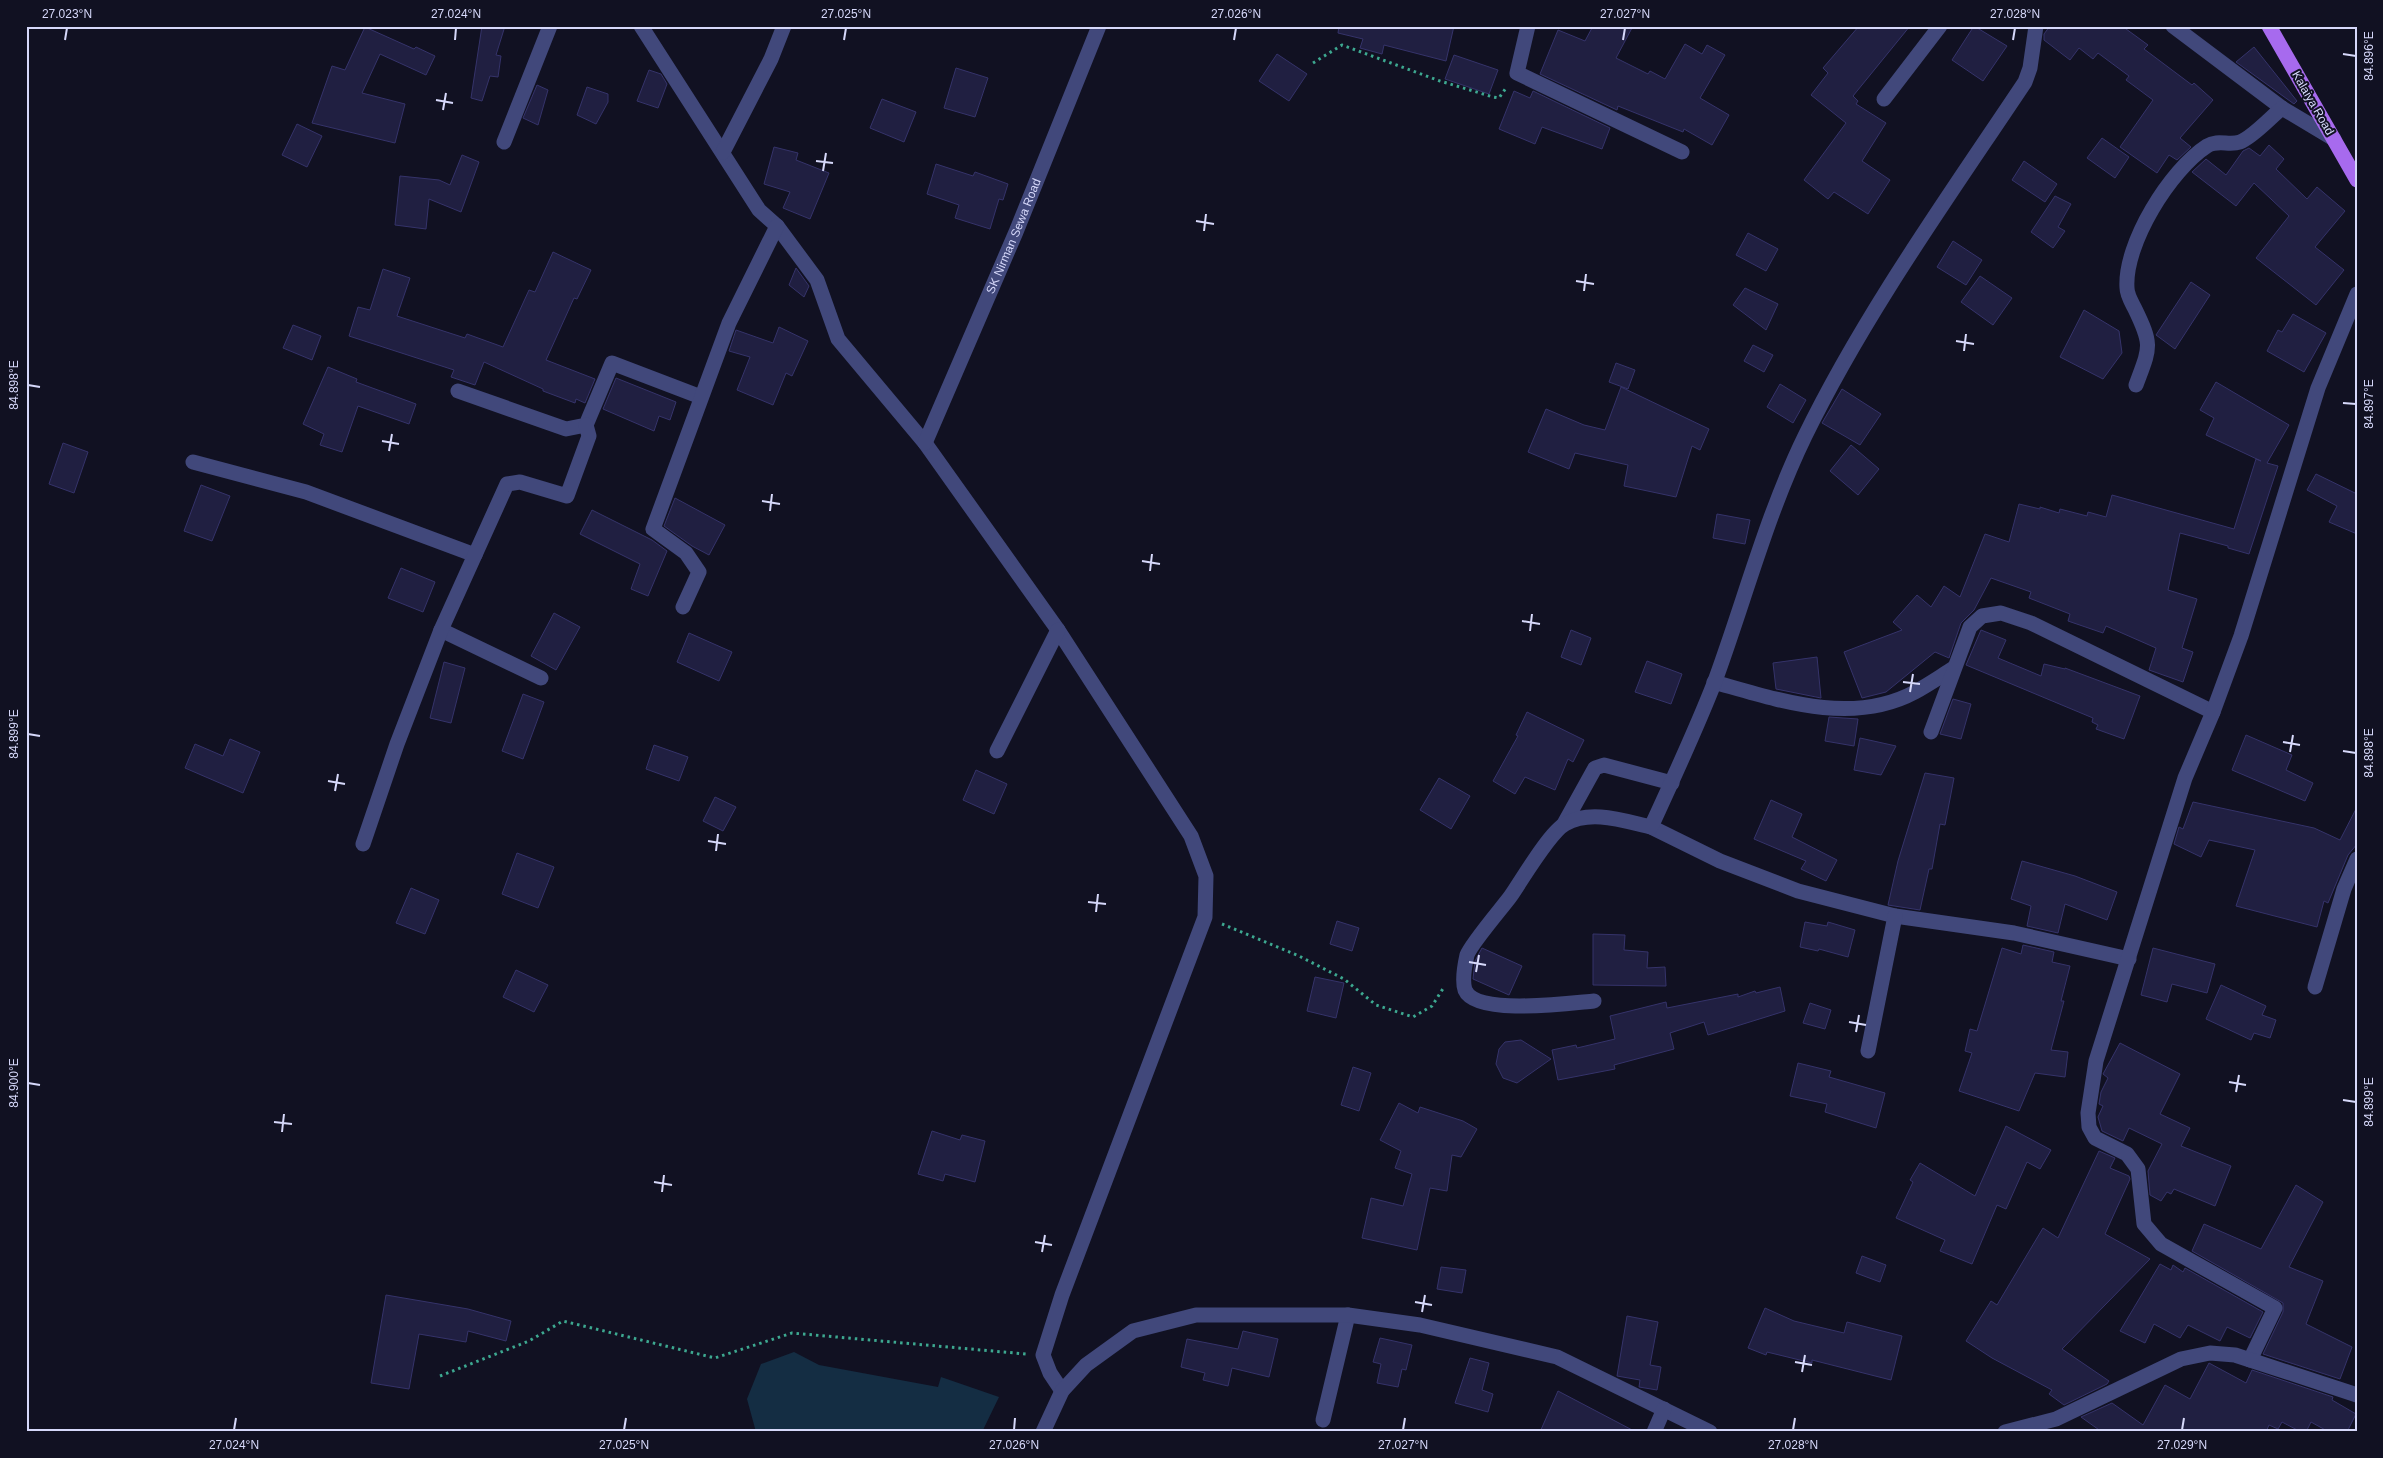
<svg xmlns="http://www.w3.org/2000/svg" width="2383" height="1458" font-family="Helvetica,sans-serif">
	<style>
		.water { fill: #142d43 }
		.building { fill: #201f41; stroke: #35336a }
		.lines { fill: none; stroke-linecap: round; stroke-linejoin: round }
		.path { stroke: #3da890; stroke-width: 3; stroke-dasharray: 2.5 4; stroke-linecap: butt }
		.minor { stroke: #41487b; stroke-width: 15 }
		.major { stroke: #a76aee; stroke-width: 15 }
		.ticks { fill: none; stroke: #d6d8fa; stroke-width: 2 }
		.labels { text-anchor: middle; stroke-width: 4; stroke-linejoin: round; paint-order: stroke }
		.street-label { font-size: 12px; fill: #d6d8fa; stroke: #112 }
		.neatline { fill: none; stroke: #d6d8fa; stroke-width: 2 }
		.ticks-label { font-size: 12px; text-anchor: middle; fill: #d6d8fa }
	</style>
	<rect width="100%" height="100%" fill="#112"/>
	<path class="water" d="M794,1352L819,1365L938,1387L941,1377L999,1397L982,1432H756L747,1399L761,1364Z"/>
	<g class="building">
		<path d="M482,26H505L496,55L501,56L498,77L490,76L482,101L471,98Z"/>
		<path d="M1339,26H1454L1446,61L1384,45L1382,54L1360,48L1363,39L1338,33Z"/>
		<path d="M1593,26H1633L1616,58L1648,74L1650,71L1665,79L1685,44L1702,54L1707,45L1725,55L1700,98L1729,115L1712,145L1684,129L1683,132L1618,106L1617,110L1540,74L1558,30L1585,41Z"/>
		<path d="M1859,26H1910L1853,96L1858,101L1856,104L1886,123L1862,161L1890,180L1868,214L1834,192L1828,199L1804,180L1846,123L1811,95L1828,73L1823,68Z"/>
		<path d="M1974,26L2007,46L1983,81L1952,60Z"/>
		<path d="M2050,26H2122L2148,45L2144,49L2192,85L2194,83L2213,100L2180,138L2191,147L2177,160L2169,155L2157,173L2120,147L2153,100L2126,80L2129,76L2098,53L2093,59L2079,48L2070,60L2044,40V34Z"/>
		<path d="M365,27L414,49L416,47L435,56L426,75L380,54L362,93L405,104L395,143L312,123L332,66L345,70Z"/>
		<path d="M2254,47L2297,101L2294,104L2236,62Z"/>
		<path d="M1277,54L1307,74L1289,101L1259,81Z"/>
		<path d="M1454,55L1498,70L1489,94L1445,79Z"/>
		<path d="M956,68L988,78L975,117L944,108Z"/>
		<path d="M649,70L661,74L667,84L658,108L637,101Z"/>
		<path d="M537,85L548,90L538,125L523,118Z"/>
		<path d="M587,87L608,94V102L596,124L577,115Z"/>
		<path d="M1514,91L1530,98L1533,91L1610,128L1602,149L1542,127L1535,144L1499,129Z"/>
		<path d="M882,99L916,112L904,142L870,128Z"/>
		<path d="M297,124L322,136L307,167L282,155Z"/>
		<path d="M2102,138L2129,157L2115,178L2087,158Z"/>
		<path d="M2269,145L2284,159L2276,169L2307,199L2317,187L2345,211L2315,247L2344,270L2316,305L2256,258L2289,216L2254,183L2236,206L2192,172L2206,159L2226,175L2243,151L2249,148L2260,156Z"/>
		<path d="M774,147L798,153L796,160L829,173L810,219L783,208L790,192L764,184Z"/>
		<path d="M462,155L479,162L461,212L429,199L426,229L395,225L400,176L439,180L450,185Z"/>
		<path d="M2024,161L2057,184L2045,202L2012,180Z"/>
		<path d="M936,164L973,176L975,172L1008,184L1003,200L999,199L990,229L955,218L959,205L927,194Z"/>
		<path d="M2055,196L2071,204L2058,227L2065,231L2053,248L2031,232Z"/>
		<path d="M1748,233L1778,249L1766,271L1736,255Z"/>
		<path d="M1953,241L1982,260L1966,285L1937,267Z"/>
		<path d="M553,252L591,270L577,299L574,298L546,360L595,379L585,403L576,399L575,403L543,391V389L484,362L475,385L451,377L454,370L349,336L358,307L370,310L383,269L410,278L397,316L465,338L467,334L503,347L529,290L535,292Z"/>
		<path d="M796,268L809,286L804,297L789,285Z"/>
		<path d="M1980,276L2012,298L1993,325L1961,302Z"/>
		<path d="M2191,282L2210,295L2175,349L2156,335Z"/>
		<path d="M1745,288L1778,304L1766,330L1733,305Z"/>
		<path d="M2084,310L2119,331L2122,353L2103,379L2060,357Z"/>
		<path d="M2293,314L2326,333L2304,372L2267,351L2278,330L2282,332Z"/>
		<path d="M293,325L321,336L312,360L283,348Z"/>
		<path d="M779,327L808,341L792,376L786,373L773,405L737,390L750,357L729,351L736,330L773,343Z"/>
		<path d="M1753,345L1773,355L1764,372L1744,361Z"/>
		<path d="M1616,363L1635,370L1628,389L1609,382Z"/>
		<path d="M328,367L357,379L356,382L416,404L409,424L358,406L342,452L320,445L324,434L303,424Z"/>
		<path d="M616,378L676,402L670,420L659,416L654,431L603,409Z"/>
		<path d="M2216,382L2289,425L2267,463L2278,466L2249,554L2228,548V546L2180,533L2168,590L2197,599L2182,648L2193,652L2183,682L2149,670L2156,648L2106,626L2103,633L2068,621L2070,614L2029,598L2031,592L1991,578L1974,610L1961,623L1949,658L1935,652L1886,692L1862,698L1844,652L1902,630L1893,622L1917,595L1931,607L1944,586L1960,597L1985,534L2009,542L2019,504L2040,509V507L2059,513L2060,509L2087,516L2088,512L2106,517L2112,495L2234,529L2256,459L2261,461L2206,435L2214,418L2200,410Z"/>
		<path d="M1780,384L1806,400L1793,423L1767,407Z"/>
		<path d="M1621,387L1709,429L1700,450L1692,446L1676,497L1624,486L1628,465L1575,453L1569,469L1528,452L1546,409L1584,425L1605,430Z"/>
		<path d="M1842,389L1881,414L1860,445L1822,423Z"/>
		<path d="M63,443L88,452L74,493L49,484Z"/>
		<path d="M1851,445L1879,469L1858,495L1830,471Z"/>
		<path d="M2316,474L2357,494V534L2329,522L2337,506L2307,490Z"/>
		<path d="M201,485L230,496L212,541L184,531Z"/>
		<path d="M675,498L725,525L709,555L692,546L664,526Z"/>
		<path d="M592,510L652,540L667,551L648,596L631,589L640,564L580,534Z"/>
		<path d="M1717,514L1750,520L1745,544L1713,538Z"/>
		<path d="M401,568L435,582L423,612L388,598Z"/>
		<path d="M554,613L580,627L556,670L531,656Z"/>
		<path d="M1571,630L1591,638L1581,665L1561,657Z"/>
		<path d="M1981,630L2006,640L1998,658L2041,676L2044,664L2065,669V668L2140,696L2124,739L2096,729L2098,725L2092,722L2093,718L1966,665Z"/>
		<path d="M689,633L732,652L719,681L677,662Z"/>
		<path d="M1817,657L1821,698L1776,689L1773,663Z"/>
		<path d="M1647,661L1682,674L1671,704L1635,692Z"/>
		<path d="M444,662L465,668L451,723L430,718Z"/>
		<path d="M523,694L544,702L523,759L502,751Z"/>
		<path d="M1953,699L1971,704L1961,739L1940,734Z"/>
		<path d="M1527,712L1584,740L1573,762L1568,759L1555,790L1525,777L1515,794L1493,781L1518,736L1516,735Z"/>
		<path d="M1829,717L1858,719L1854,746L1825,741Z"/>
		<path d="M2246,735L2292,755L2286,770L2313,783L2305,801L2232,770Z"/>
		<path d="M1860,738L1896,746L1881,775L1854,770Z"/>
		<path d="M230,739L260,752L243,793L185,768L195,744L223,756Z"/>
		<path d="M654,745L688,757L679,781L646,769Z"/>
		<path d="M976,770L1007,784L994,814L963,800Z"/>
		<path d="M1925,773L1954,778L1945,825L1940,824L1932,869H1929L1920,910L1888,905L1898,861Z"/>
		<path d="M1439,778L1470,796L1451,829L1420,810Z"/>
		<path d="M715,797L736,807L723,831L703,821Z"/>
		<path d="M1771,800L1802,814L1792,837L1837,860L1826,881L1801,869L1806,861L1754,839Z"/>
		<path d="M2193,802L2314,828L2340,840L2357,807V844L2348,855L2328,903L2324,901L2317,927L2236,906L2255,850L2209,840L2201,857L2174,844L2179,827L2183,829Z"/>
		<path d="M517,853L554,867L538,908L502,894Z"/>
		<path d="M2022,861L2075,876L2117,892L2107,920L2065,904L2058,933L2027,926L2031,906L2011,899Z"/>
		<path d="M411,888L439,900L425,934L396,923Z"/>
		<path d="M1337,921L1359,928L1352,951L1330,944Z"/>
		<path d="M1805,922L1827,926L1828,922L1855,930L1848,957L1819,949L1818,951L1800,947Z"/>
		<path d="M1593,934L1625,935L1624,950L1648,952L1647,968L1665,967L1666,986L1593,985Z"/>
		<path d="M2023,945L2054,952L2052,962L2070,966L2061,1001H2064L2051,1050L2068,1052L2065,1077L2035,1073L2019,1111L1959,1091L1972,1053L1965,1051L1970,1029L1977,1031L2002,948L2021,954Z"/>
		<path d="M1482,948L1522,966L1509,995L1473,979L1475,961Z"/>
		<path d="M2153,948L2215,964L2207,993L2172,984L2167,1002L2141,995Z"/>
		<path d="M516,970L548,985L534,1012L503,997Z"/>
		<path d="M1315,977L1344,983L1336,1018L1307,1011Z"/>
		<path d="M2221,985L2266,1006L2262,1015L2276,1020L2270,1038L2254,1033L2251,1040L2206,1019Z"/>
		<path d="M1780,987L1785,1011L1708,1035L1704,1022L1670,1033L1674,1049L1614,1065L1615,1069L1558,1080L1552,1050L1576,1045L1577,1048L1615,1039L1610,1016L1666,1002L1667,1008L1738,994V997L1755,991L1756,993Z"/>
		<path d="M1810,1003L1831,1010L1825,1029L1803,1023Z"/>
		<path d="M1521,1040L1551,1059L1517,1083L1503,1078L1496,1064L1499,1049L1505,1042Z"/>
		<path d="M2120,1043L2180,1074L2160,1114L2190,1128L2181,1146L2231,1166L2215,1206L2174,1189L2171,1194L2167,1192L2161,1201L2150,1195L2148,1171L2162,1144L2129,1128L2123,1141L2102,1131L2098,1117L2103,1106L2099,1104L2101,1092L2108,1078L2103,1074Z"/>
		<path d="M1798,1063L1831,1071L1829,1077L1885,1093L1876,1128L1825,1112L1827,1104L1790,1096Z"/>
		<path d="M1353,1067L1371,1073L1359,1111L1341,1105Z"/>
		<path d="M1399,1103L1418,1113L1420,1107L1463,1121L1477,1129L1461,1157L1452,1155L1447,1191L1430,1188L1417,1250L1362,1238L1371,1198L1403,1206L1412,1174L1395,1168L1401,1151L1380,1140Z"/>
		<path d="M2006,1126L2051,1150L2040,1169L2027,1162L2006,1209L1997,1205L1972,1264L1940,1251L1945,1240L1896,1218L1913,1182L1910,1180L1920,1163L1975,1196Z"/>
		<path d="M932,1131L960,1140L962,1135L985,1141L975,1182L945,1174L943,1181L918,1174Z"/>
		<path d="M2099,1151L2115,1158L2110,1168L2129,1176L2130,1179L2105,1234L2150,1259L2062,1349L2109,1381L2107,1384L2064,1405L2049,1394L2052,1390L1992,1358L1966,1341L1991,1301L1997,1305L2043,1228L2058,1238Z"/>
		<path d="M2296,1185L2323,1202L2289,1267L2323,1281L2306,1324L2352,1347L2340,1379L2263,1354L2283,1312V1303L2192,1251L2204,1224L2261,1249Z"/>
		<path d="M1862,1256L1886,1265L1880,1282L1856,1273Z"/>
		<path d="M2160,1264L2171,1270L2173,1265L2183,1272L2185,1268L2263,1312L2250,1338L2227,1327L2220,1341L2188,1325L2180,1338L2154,1324L2145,1343L2120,1331Z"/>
		<path d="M1441,1267L1466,1270L1462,1293L1437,1289Z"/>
		<path d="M386,1295L468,1309L511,1321L506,1341L468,1331L466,1342L419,1334L409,1389L371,1383Z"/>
		<path d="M1765,1308L1794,1321L1844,1333L1847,1322L1902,1336L1891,1380L1812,1360V1363L1767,1352L1766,1355L1748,1348Z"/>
		<path d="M1627,1316L1658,1322L1650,1365L1661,1367L1657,1390L1639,1387L1640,1380L1617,1376Z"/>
		<path d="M1243,1331L1278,1339L1269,1377L1232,1368L1228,1386L1203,1380L1205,1373L1181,1367L1187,1339L1238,1349Z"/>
		<path d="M1380,1338L1412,1345L1406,1370L1402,1369L1398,1387L1377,1383L1381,1364L1373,1362Z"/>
		<path d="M1470,1358L1489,1363L1482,1390L1493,1394L1488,1412L1455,1403Z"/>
		<path d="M2209,1363L2246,1383L2252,1370L2333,1397L2332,1400L2356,1414L2347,1432H2329L2311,1422L2306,1432H2301L2282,1422L2278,1429L2269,1425L2266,1432H2102L2081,1417L2112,1403L2143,1425L2165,1385L2190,1399Z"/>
		<path d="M1558,1391L1636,1432H1540Z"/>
	</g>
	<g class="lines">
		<g class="path">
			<path d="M1313,63L1342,45L1440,81L1493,97L1499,98L1506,88"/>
			<path d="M1222,924L1299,956L1344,979L1376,1005L1413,1017L1432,1006L1444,987"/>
			<path d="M440,1376L529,1341L563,1321L715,1358L792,1333L1026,1354"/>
		</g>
		<g class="minor">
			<path d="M641,26L759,210L777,226L817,280L838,339L925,443L1058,630L1191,836L1206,876L1205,917L1062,1295L1043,1355L1050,1373L1062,1391"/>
			<path d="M1528,26L1517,73L1682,152"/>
			<path d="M2173,26L2282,108L2334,139"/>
			<path d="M1884,99L1940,26"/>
			<path d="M504,142L550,26"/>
			<path d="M723,152L771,59L784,26"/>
			<path d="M2136,385C2150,347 2153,346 2135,309C2132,303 2127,295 2127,288C2124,244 2170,170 2207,146C2218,139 2229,146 2240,142C2253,137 2271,117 2282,108"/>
			<path d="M458,391L566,429L586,425L612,363L701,397"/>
			<path id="s1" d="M925,443L1016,232L1099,26"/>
			<path d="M193,462L306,492L475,555"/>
			<path d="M683,607L699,572L686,553L653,529L729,323L777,226"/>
			<path d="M441,630L541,678"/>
			<path d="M1714,682C1778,700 1852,726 1915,692C1928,685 1941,676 1954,668"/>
			<path d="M1931,732L1970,627L1982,616L2001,613L2031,623L2213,712"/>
			<path d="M997,751L1058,630"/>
			<path d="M1564,824L1595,768L1604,765L1672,783"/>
			<path d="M1651,827L1720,861L1798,891L1895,916L2014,933L2129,959"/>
			<path d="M363,844L397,744L441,630L507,484L520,482L567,496L589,436L586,425"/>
			<path d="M2315,987L2344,889L2357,859"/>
			<path d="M1594,1001C1570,1003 1476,1016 1465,990C1462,981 1465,964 1467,955C1471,944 1501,909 1510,897C1522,880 1549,833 1565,824C1591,809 1624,821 1651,827C1673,779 1696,730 1715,681C1745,599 1767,514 1805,436C1865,313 1949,196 2025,82L2030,68L2036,26"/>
			<path d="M1868,1051L1895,916"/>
			<path d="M2250,1360L2275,1308L2161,1244L2144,1224L2138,1169L2127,1154L2095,1138L2089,1127L2088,1113L2096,1061L2185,778L2213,712L2241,636L2318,388L2357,294"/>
			<path d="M1323,1420L1348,1315"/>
			<path d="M1043,1432L1062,1391L1086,1365L1133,1331L1196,1315H1348L1420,1325L1557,1357L1710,1432"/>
			<path d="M1654,1432L1664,1409"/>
			<path d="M2005,1432L2056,1419L2181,1359L2210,1353L2235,1355L2357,1395"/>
		</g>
		<path class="major" d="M2269,26L2357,180"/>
	</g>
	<path class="ticks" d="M65,40L67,28M455,40L456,28M844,40L846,28M1234,40L1236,28M1623,40L1625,28M2013,40L2015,28M2343,54L2356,56M436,100L453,103M443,110L446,93M816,161L833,163M823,171L826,153M1196,221L1214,224M1204,231L1206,214M1576,281L1594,284M1584,291L1586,274M1956,341L1974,344M1964,351L1966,334M28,385L40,387M2343,403L2356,404M382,441L399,444M389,451L392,434M762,501L780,504M770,511L772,494M1142,561L1160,564M1150,571L1152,554M1522,621L1540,624M1530,631L1532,614M1903,682L1920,684M1910,692L1913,674M28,734L40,736M2283,742L2300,745M2343,751L2356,753M2290,752L2293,735M328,781L345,784M335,791L338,774M708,841L726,844M716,851L718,834M1088,902L1106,904M1096,912L1098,894M1469,962L1486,965M1476,972L1479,955M1849,1022L1866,1025M1856,1032L1859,1015M2229,1082L2246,1085M28,1083L40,1085M2236,1092L2239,1075M2343,1100L2356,1102M274,1122L292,1124M282,1132L284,1114M654,1182L672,1185M662,1192L664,1175M1035,1242L1052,1245M1042,1252L1045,1235M1415,1302L1432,1305M1422,1312L1425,1295M1795,1362L1812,1365M1802,1372L1805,1355M234,1430L236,1418M624,1430L626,1418M1014,1430L1015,1418M1403,1430L1405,1418M1793,1430L1795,1418M2182,1430L2184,1418"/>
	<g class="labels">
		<g class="street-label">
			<text transform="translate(2313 103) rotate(60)" y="4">Kalaiya Road</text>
			<text dy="4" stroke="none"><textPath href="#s1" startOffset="225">SK Nirman Sewa Road</textPath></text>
		</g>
	</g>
	<rect width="2383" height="1458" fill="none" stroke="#111122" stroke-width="55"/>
	<rect x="28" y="28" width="2328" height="1402" class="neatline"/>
	<g class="ticks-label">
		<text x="67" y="18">27.023°N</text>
		<text x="456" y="18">27.024°N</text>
		<text x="846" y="18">27.025°N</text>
		<text x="1236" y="18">27.026°N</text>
		<text x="1625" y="18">27.027°N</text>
		<text x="2015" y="18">27.028°N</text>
		<text transform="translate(2369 56) rotate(-90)" y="4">84.896°E</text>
		<text transform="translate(14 385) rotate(-90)" y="4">84.898°E</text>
		<text transform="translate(2369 404) rotate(-90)" y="4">84.897°E</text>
		<text transform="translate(14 734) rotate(-90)" y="4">84.899°E</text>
		<text transform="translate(2369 753) rotate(-90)" y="4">84.898°E</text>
		<text transform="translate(14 1083) rotate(-90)" y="4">84.900°E</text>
		<text transform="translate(2369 1102) rotate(-90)" y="4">84.899°E</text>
		<text x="234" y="1449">27.024°N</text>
		<text x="624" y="1449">27.025°N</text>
		<text x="1014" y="1449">27.026°N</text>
		<text x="1403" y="1449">27.027°N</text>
		<text x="1793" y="1449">27.028°N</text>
		<text x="2182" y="1449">27.029°N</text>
	</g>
</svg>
